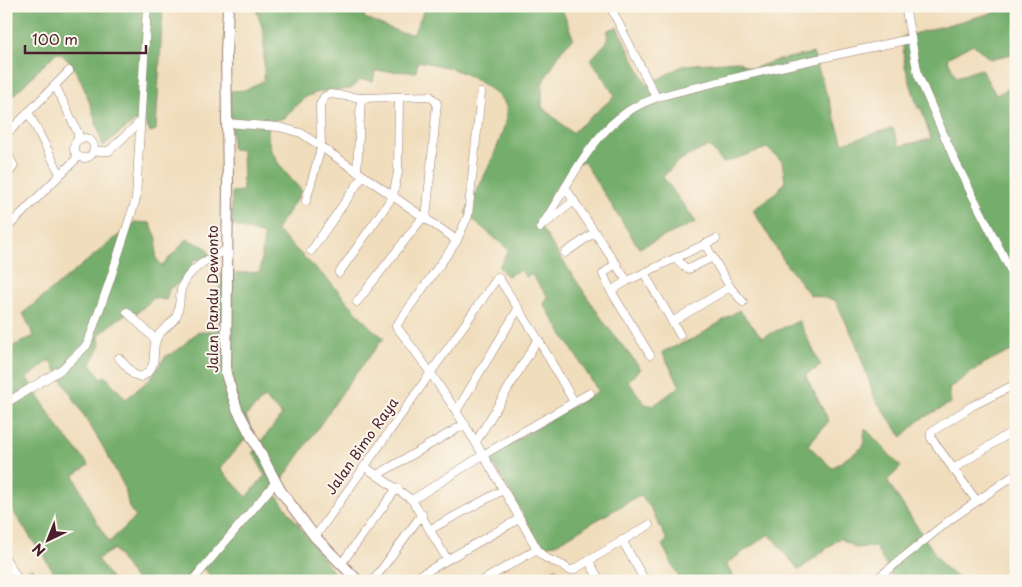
<svg xmlns="http://www.w3.org/2000/svg" width="1022" height="587" font-family="'Playpen Sans',sans-serif">
	<style>
		.forest { fill: #74ae6c; stroke: #5f664c; fill-rule: evenodd }
		.lines { fill: none; stroke-linecap: round; stroke-linejoin: round }
		.minor-casing { stroke: #9d7e74; stroke-width: 9 }
		.tertiary-casing { stroke: #9d7e74; stroke-width: 12 }
		.minor { stroke: #fff; stroke-width: 8 }
		.tertiary { stroke: #fff; stroke-width: 10 }
		.labels { text-anchor: middle; stroke-width: 4; stroke-linejoin: round; paint-order: stroke }
		.street-label { font-size: 14px; fill: #4a1f2b; stroke: #fbf7ec }
	</style>
	<rect width="100%" height="100%" fill="#fbf7ec"/>
	<filter id="ink" filterUnits="userSpaceOnUse"><feTurbulence type="fractalNoise" baseFrequency=".02" numOctaves="2"/><feDisplacementMap in="SourceGraphic" scale="10" xChannelSelector="R" yChannelSelector="G"/><feConvolveMatrix kernelMatrix="1 2 1 2 8 2 1 2 1" color-interpolation-filters="sRGB"/></filter>
	<filter id="wash" filterUnits="userSpaceOnUse"><feTurbulence type="fractalNoise" baseFrequency=".0096" numOctaves="4" result="noise"/><feDisplacementMap in="SourceGraphic" scale="20" xChannelSelector="R" yChannelSelector="G"/><feGaussianBlur stdDeviation="1.12" result="paint"/><feColorMatrix in="noise" values="0 0 0 0 0 0 0 0 0 0 0 0 0 0 0 0 0 1.4 0 .05"/><feComposite in="paint" operator="in"/></filter>
	<g filter="url(#wash)">
		<rect width="100%" height="100%" fill="#f0ddbc"/>
		<g class="forest">
			<path d="M6,6H56L58,10C66,5 81,4 88,9L93,6H163L156,130L150,132L145,122L135,121L103,146C96,123 81,62 57,52L6,103Z"/>
			<path d="M235,6H361L365,18L399,32L413,34L426,6H561L573,38L561,51L542,84V107L572,133L615,96L591,59L607,42L608,30L617,27L647,85L684,65L737,61L752,69L774,61L813,53L843,143L893,128L899,146L931,139L921,108H918L905,66L902,37L1003,10H995L994,6H1016V53L990,59L973,44L947,58L956,77L981,69L996,95L1016,85V349L985,363L949,388L951,403L921,419L902,437L875,399L856,343L835,300L810,295L786,264L753,210L776,193L785,181L782,161L767,148L723,163L709,146L678,161L663,177L696,222L639,248L584,162L575,164L537,222L606,325L641,369L628,381L645,404L653,406L680,386L662,352L697,337L739,310L762,337L799,321L821,366L805,375L829,421L808,445L832,468L863,447L865,428L901,467L887,481L943,566L961,581H891L893,578L875,546L856,548L840,538L799,570L769,534L726,564L735,581H681L662,545L667,540L650,507L640,495L556,544L541,546L489,456L598,391L543,303L548,297L531,274L526,277L520,270L507,276L499,267L509,250L465,213C476,193 511,128 506,107C503,95 471,75 458,71C446,66 431,64 418,61L416,72L375,71L373,81L359,80L351,89C316,92 308,89 285,118L270,121C261,149 284,171 302,191L276,230L333,285L371,328L384,338L350,381L274,492L340,581H216L198,564L185,581H136L114,549L97,559L113,581H60L6,501V338L13,346L34,336L23,313L135,222L150,223L157,238L156,258L162,266L187,239L207,248L211,261L194,259C193,272 179,284 169,289L166,300L154,298L137,313C123,311 110,327 99,335L100,346L91,364L101,378L105,376L126,399L149,380L165,357L179,349L197,332L220,330V274L260,272L264,235L231,225L232,192L243,191L242,150L232,149L230,91L247,90L264,80V33L255,6ZM50,360L102,445L125,488L129,508L136,517L109,542L90,511L74,475L89,465L58,427L27,378ZM264,398L282,415L253,452L265,475L247,497L220,469L252,430L246,416Z"/>
			<path d="M32,568L42,581H11L12,579Z"/>
			<path d="M556,568L566,581H530Z"/>
		</g>
	</g>
	<g filter="url(#ink)">
		<g class="lines">
			<g class="minor-casing">
				<g id="minor">
					<path d="M610,6L656,97"/>
					<path d="M905,6L918,75L956,163L1016,281"/>
					<path d="M55,85L78,133V140"/>
					<path d="M481,93L468,216L456,242L396,326C451,396 494,472 537,549C547,564 557,559 569,570H573L649,525"/>
					<path d="M28,112L60,174"/>
					<path d="M227,123L279,127L301,133L451,236L456,242"/>
					<path d="M6,135L69,71"/>
					<circle cx="84" cy="148" r="10"/>
					<path d="M94,151H109L139,123"/>
					<path d="M6,152L14,166L6,177"/>
					<path d="M357,172L361,98"/>
					<path d="M566,189L627,281"/>
					<path d="M306,201L321,148L320,105L324,97L330,94L361,98L430,96L437,103L426,219"/>
					<path d="M546,223L574,201"/>
					<path d="M540,228C564,193 586,144 619,118C646,95 684,91 718,82C781,66 846,53 910,39"/>
					<path d="M6,229L78,157"/>
					<path d="M705,244L730,287L743,302"/>
					<path d="M311,251L363,176"/>
					<path d="M565,253L595,232"/>
					<path d="M676,258L683,266L689,269L711,258"/>
					<path d="M339,273L393,196L398,172L399,98"/>
					<path d="M644,273L680,335"/>
					<path d="M611,291L603,274L616,263"/>
					<path d="M357,302L423,217"/>
					<path d="M127,312L156,340"/>
					<path d="M672,322L730,287"/>
					<path d="M650,355L611,291L627,281L716,239"/>
					<path d="M119,358L133,374L141,377C160,367 151,353 156,340C159,331 171,325 176,317C180,309 179,299 181,290C186,270 209,258 226,250"/>
					<path d="M6,403L62,369L87,345L109,283L136,199L147,6"/>
					<path d="M457,410L518,309"/>
					<path d="M476,442L538,339L574,402"/>
					<path d="M364,466L412,500L447,559"/>
					<path d="M953,469L1016,429"/>
					<path d="M377,475L465,424"/>
					<path d="M412,500L483,455L590,393"/>
					<path d="M976,500L931,438V432L972,406L1016,384"/>
					<path d="M431,529L503,490"/>
					<path d="M315,537L498,277L538,339"/>
					<path d="M622,540L645,581"/>
					<path d="M6,559L19,581"/>
					<path d="M589,561L600,581"/>
					<path d="M341,564L397,488"/>
					<path d="M192,581L276,482"/>
					<path d="M373,581L422,514"/>
					<path d="M410,581L519,519"/>
					<path d="M482,581L537,549"/>
					<path d="M874,581L951,519L1016,474"/>
				</g>
			</g>
			<g class="tertiary-casing">
				<path id="tertiary" d="M228,6L226,54L228,184L226,374L237,409L280,490L315,537L358,581"/>
			</g>
			<use href="#minor" class="minor"/>
			<use href="#tertiary" class="tertiary"/>
		</g>
	</g>
	<g class="labels">
		<g class="street-label">
			<text transform="translate(213 299) rotate(-90)" y="5">Jalan Pandu Dewonto</text>
			<text transform="translate(362 446) rotate(-55)" y="5">Jalan Bimo Raya</text>
		</g>
	</g>
	<rect width="1022" height="587" fill="none" stroke="#fbf7ec" stroke-width="25"/>
	<g transform="translate(48 540) rotate(223)" stroke="#fbf7ec" stroke-width="4" paint-order="stroke">
	<path d="M0-4L9 19L0 12L-9 19Z" fill="#4a1f2b"/>
	<text y="-8" font-size="14" font-weight="bold" text-anchor="middle" fill="#4a1f2b">N</text>
	</g>
	<path d="M25 45v8h121v-8" fill="none" stroke="#4a1f2b" stroke-width="2.5"/>
	<text x="32" y="45" font-size="15" fill="#4a1f2b" stroke="#fbf7ec" stroke-width="4" paint-order="stroke">100 m</text>
</svg>
